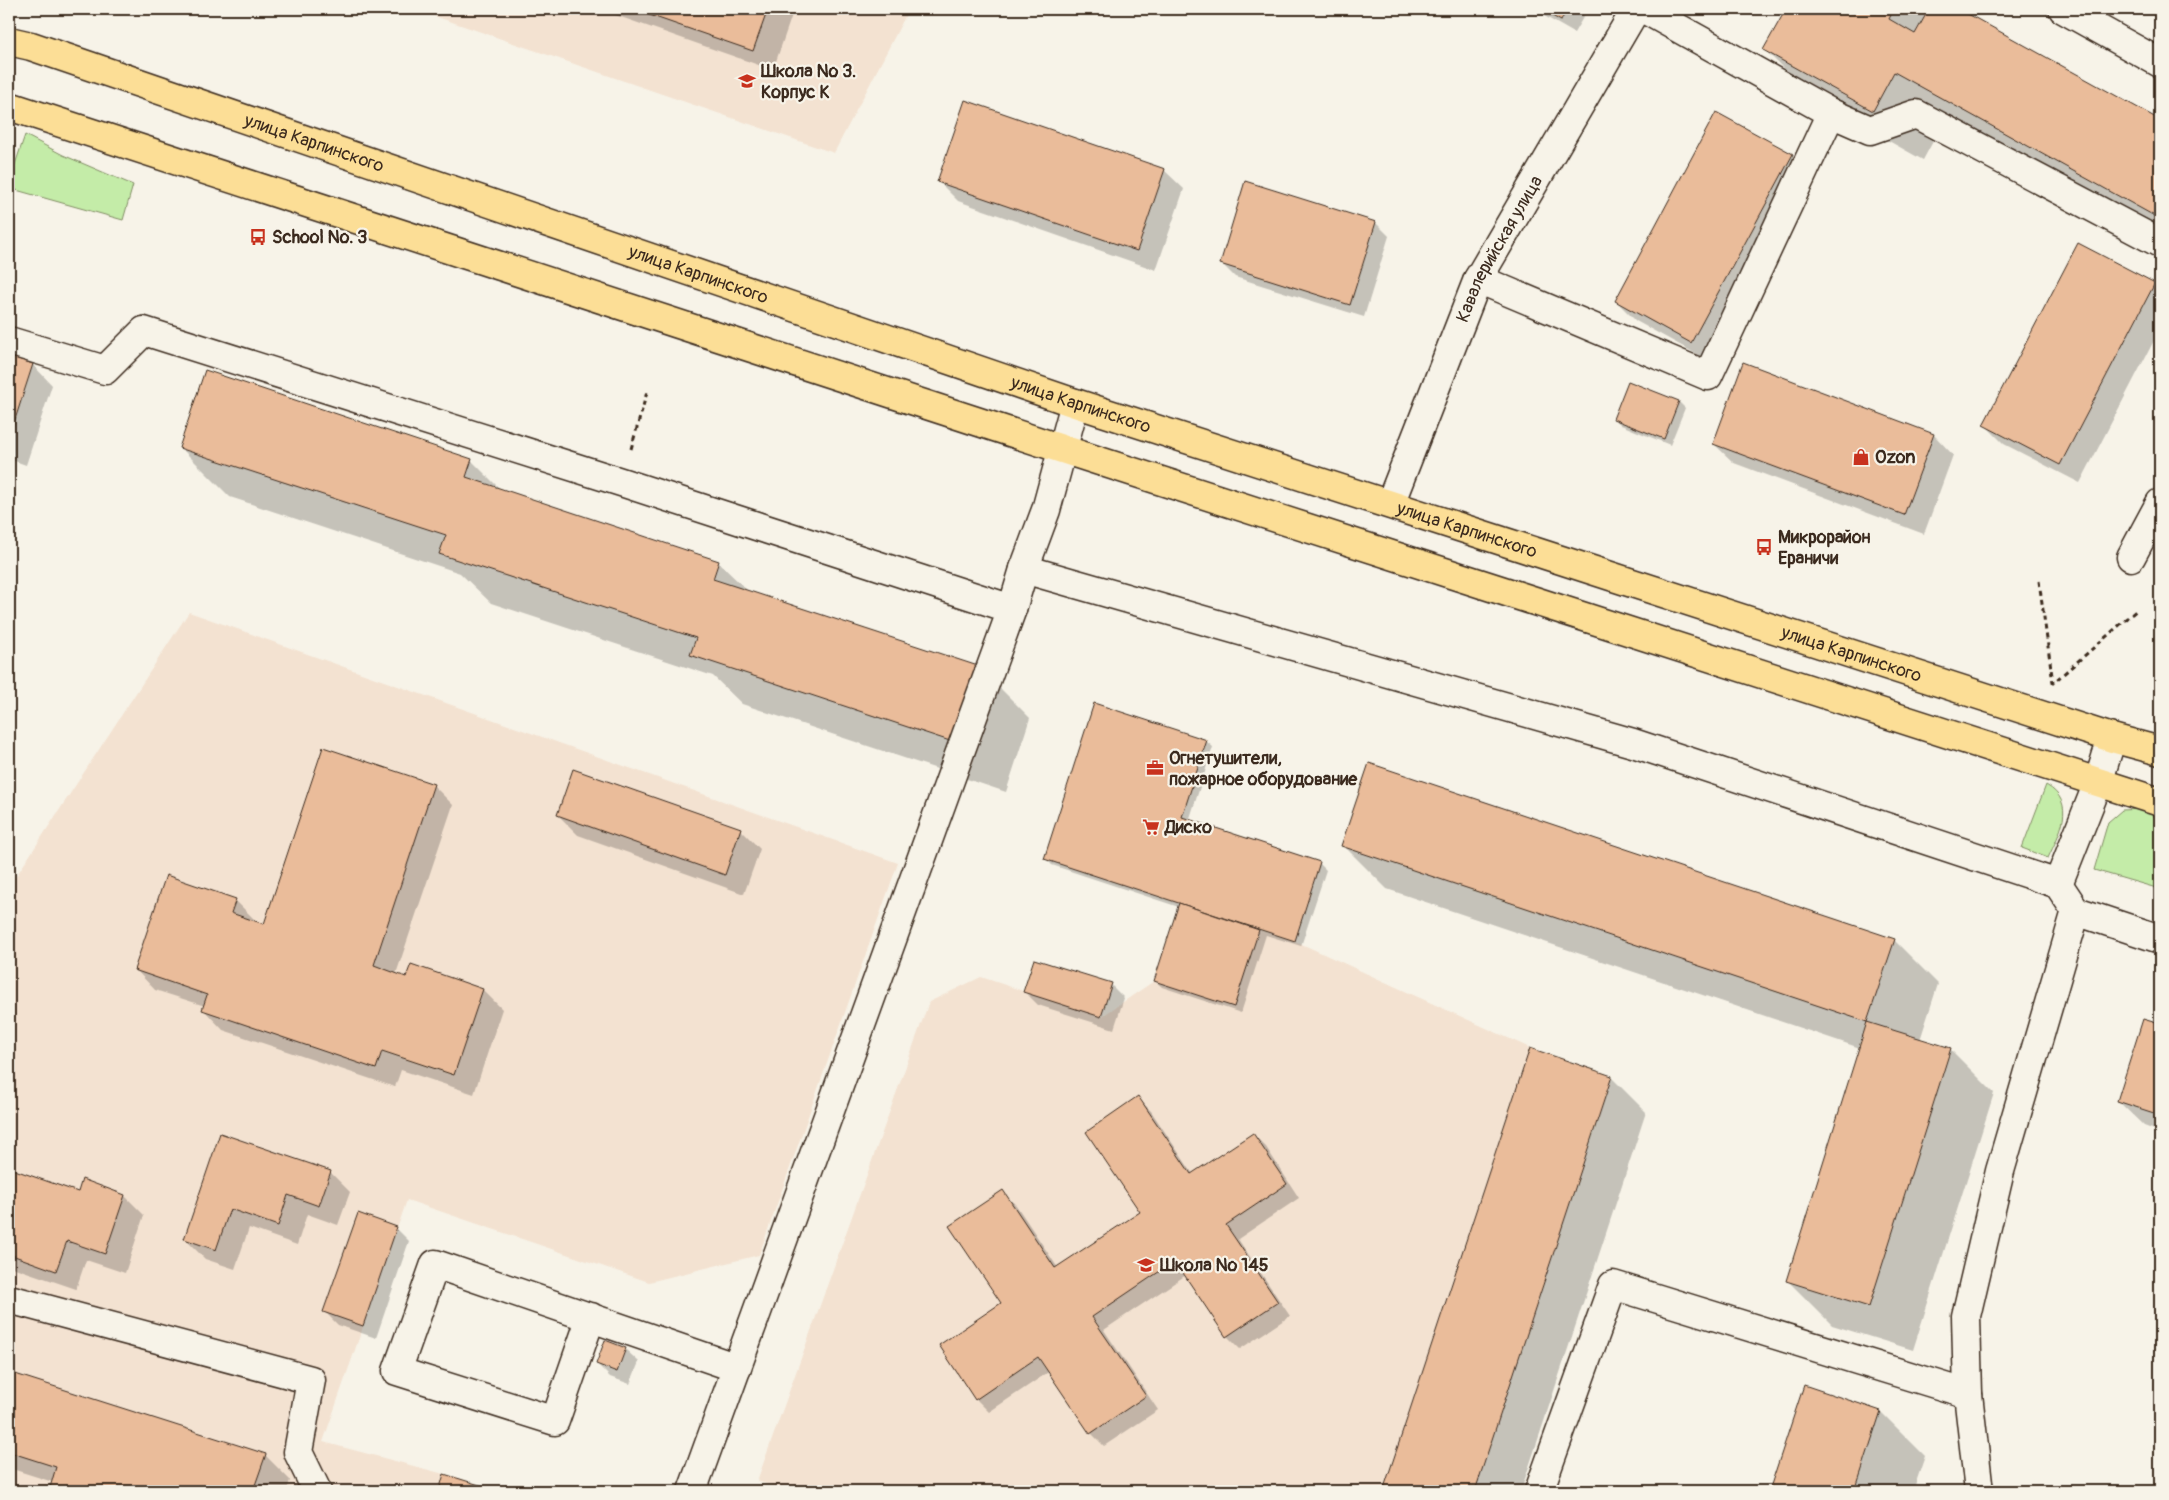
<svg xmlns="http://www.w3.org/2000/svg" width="2169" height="1500" font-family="Pangolin,sans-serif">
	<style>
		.built { fill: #f3e2d1 }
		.green { fill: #c4eca8; stroke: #808b63 }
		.shadow { fill: #0003 }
		.building { fill: #eabc9a; stroke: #3b2a1e }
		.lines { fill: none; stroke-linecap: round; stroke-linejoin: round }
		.minor-casing { stroke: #3b2a1e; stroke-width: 31 }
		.major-casing { stroke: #3b2a1e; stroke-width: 31 }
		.path { stroke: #3b2a1e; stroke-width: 3; stroke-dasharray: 5 4; stroke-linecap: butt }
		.minor { stroke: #f7f3e8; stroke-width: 28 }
		.major { stroke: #fcde96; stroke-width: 28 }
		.labels { text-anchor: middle; stroke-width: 4.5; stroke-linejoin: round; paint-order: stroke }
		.poi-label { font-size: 18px; font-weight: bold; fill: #3b2a1e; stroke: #f7f3e8; text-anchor: start }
		.street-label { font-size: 18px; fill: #3b2a1e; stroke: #f7f3e8 }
	</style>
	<rect width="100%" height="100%" fill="#f7f3e8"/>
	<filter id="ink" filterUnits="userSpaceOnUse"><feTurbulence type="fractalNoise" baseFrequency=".02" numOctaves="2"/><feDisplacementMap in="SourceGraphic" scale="10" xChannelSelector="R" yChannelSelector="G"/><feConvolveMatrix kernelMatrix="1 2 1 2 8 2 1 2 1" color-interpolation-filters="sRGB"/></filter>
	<g filter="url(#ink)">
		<g class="built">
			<path d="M414,9H909L834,153Z"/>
			<path d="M189,612L898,863L759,1255L649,1282L407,1200L323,1442L444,1474L499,1491H9V887Z"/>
			<path d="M1259,930L1295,941L1530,1048L1383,1491H788L757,1481L929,1002L981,977L1101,1017L1154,981L1234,1007Z"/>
		</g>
		<g class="green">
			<path d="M25,135L63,155L133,185L123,220L16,190L9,182Z"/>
			<path d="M2046,785C2078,803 2059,834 2048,858L2022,848Z"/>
			<path d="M2142,809L2160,814V889L2094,870L2108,822L2122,810Z"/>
		</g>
		<g class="shadow">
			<path d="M598,9H794L773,70Z"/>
			<path d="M1532,9H1588L1574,33Z"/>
			<path d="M1788,9H1971L1968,15L2160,122V240L1944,121L1923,160L1815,100L1765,50Z"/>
			<path d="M1792,155L1812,175L1711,362L1636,321L1616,301Z"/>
			<path d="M1164,170L1184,189L1156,270L958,201L938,181Z"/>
			<path d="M1376,223L1389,236L1364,317L1235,277L1222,264Z"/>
			<path d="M2154,284L2160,290V329L2080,483L2004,444L1984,424Z"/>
			<path d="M9,357L33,365L52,385L26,465L9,459Z"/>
			<path d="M1744,364L1934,435L1953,455L1924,534L1734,463L1714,444Z"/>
			<path d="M1629,382L1679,402L1685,408L1670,445L1621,425L1615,419Z"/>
			<path d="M180,447L471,460L502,491L718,562L749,592L981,669L1030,718L1006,792L742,704L713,676L491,603L460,573L230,497Z"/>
			<path d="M1206,741L1213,747L1189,821L1319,863L1326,870L1301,946L1266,935L1241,1013L1162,987L1155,981L1179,907L1052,865L1045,858Z"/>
			<path d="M433,785L453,805L396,974L407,978L483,990L502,1009L474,1094L401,1070L395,1087L223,1030L204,1010L205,1006L155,990L136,970L235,900L255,920L254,922L265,926Z"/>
			<path d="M558,815L740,829L760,849L744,894L578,835Z"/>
			<path d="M1343,845L1894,940L1938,984L1920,1040L1950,1049L1994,1093L1913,1350L1832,1325L1788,1281L1860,1048L1387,889Z"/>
			<path d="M1111,985L1124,998L1114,1029L1038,1005L1025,992Z"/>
			<path d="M2144,1020L2160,1025V1132L2144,1126L2118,1101Z"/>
			<path d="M1531,1050L1611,1077L1646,1112L1521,1491H1385Z"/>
			<path d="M1138,1098L1151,1111L1193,1174L1253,1134L1266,1147L1299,1198L1238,1239L1290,1316L1240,1349L1227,1336L1186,1275L1104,1330L1158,1410L1104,1446L1091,1433L1050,1371L989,1412L976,1399L1003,1304L1002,1192L1016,1205L1058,1268L1142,1212Z"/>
			<path d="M221,1135L330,1172L350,1192L338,1225L307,1214L297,1245L249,1228L235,1269L205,1259L185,1239Z"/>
			<path d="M9,1170L78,1193L125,1196L144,1215L125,1273L86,1260L76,1289L9,1266Z"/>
			<path d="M396,1228L409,1241L376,1338L338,1325L325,1312Z"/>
			<path d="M625,1349L639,1362L630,1384L610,1377L597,1364Z"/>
			<path d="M9,1373L265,1455L290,1480L287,1491H51L53,1482L9,1468Z"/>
			<path d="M1805,1387L1881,1412L1925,1456L1913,1491H1771Z"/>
			<path d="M445,1476L494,1491H440Z"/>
		</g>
		<g class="building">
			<path d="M632,9H768L753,51Z"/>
			<path d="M1540,9H1567L1561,21Z"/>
			<path d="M1786,9H1894L1889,19L1915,34L1929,9H1959L2160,120V219L1894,72L1873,111L1763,50Z"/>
			<path d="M965,100L1165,169L1137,251L937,182Z"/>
			<path d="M1716,112L1793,154L1691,343L1615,301Z"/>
			<path d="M1245,181L1376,222L1350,305L1220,264Z"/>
			<path d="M2078,243L2155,283L2060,465L1983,425Z"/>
			<path d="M9,356L33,364L9,438Z"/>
			<path d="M1743,362L1934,434L1904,515L1713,444Z"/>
			<path d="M205,370L472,459L466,477L719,561L713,579L981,667L956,743L690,655L696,638L439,554L446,535L179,448Z"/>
			<path d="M1628,381L1679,401L1664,439L1613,419Z"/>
			<path d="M1094,703L1207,740L1182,817L1320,862L1295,941L1044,859Z"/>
			<path d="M323,747L434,784L374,965L406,977L411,964L483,989L454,1075L382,1051L376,1069L202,1010L207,995L134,970L166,875L236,899L231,913L264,924Z"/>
			<path d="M1369,763L1895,939L1867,1022L1341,846Z"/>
			<path d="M573,769L741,828L725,875L557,815Z"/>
			<path d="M1179,903L1259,930L1234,1007L1154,981Z"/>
			<path d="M1034,959L1112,983L1101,1017L1023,992Z"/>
			<path d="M2143,1019L2160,1024V1115L2117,1101Z"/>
			<path d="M1867,1022L1951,1048L1869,1307L1786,1281Z"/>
			<path d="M1530,1048L1612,1076L1475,1491H1383Z"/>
			<path d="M1138,1096L1191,1174L1253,1133L1287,1184L1226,1225L1278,1302L1226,1337L1175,1261L1092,1317L1146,1396L1090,1434L1038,1357L975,1400L939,1345L1001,1303L949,1226L1003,1190L1055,1268L1140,1212L1086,1132Z"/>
			<path d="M220,1133L331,1171L319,1206L288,1195L278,1226L230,1209L216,1250L184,1239Z"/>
			<path d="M9,1168L78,1192L82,1179L125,1195L105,1254L67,1241L56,1271L9,1254Z"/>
			<path d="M358,1213L397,1227L363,1326L323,1312Z"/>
			<path d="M605,1340L626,1348L617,1372L596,1364Z"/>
			<path d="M9,1372L266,1454L253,1491H49L56,1467L9,1452Z"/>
			<path d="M1804,1385L1881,1411L1855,1491H1769Z"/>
			<path d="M444,1474L499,1491H439Z"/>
		</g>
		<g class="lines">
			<g class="minor-casing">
				<g id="minor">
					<path d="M1644,9L1831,113L1870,130L1916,114L2160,243"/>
					<path d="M2063,9L2160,63"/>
					<path d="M1478,279L1708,376L1831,113"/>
					<path d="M9,341L105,370L144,331L621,482L1012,609"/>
					<path id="s1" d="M1390,504L1478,279L1636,9"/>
					<path d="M2131,557L2160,503"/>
					<path d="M1024,569L1633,743L2058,884L2076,911L2000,1171L1966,1316L1968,1394L1979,1491"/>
					<path d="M2058,884L2098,783L2112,738"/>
					<path d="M2076,911L2160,939"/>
					<path d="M9,1299L311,1380L298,1452L317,1491"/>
					<path d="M591,1317L555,1421L397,1371L435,1264L737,1368"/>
					<path d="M692,1491L1012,609L1024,569L1046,510L1075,403"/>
					<path d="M1539,1491L1613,1285L1968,1394"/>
				</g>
			</g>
			<g class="major-casing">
				<g id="major">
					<path id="s2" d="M9,41L31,46L1075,403L2112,738L2160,751"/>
					<path d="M9,106L1062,449L2160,802"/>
				</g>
			</g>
			<g class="path">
				<path d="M631,449L647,392"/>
				<path d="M2039,581L2053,683L2138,609"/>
			</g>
			<use href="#minor" class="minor"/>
			<use href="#major" class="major"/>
		</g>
	</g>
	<defs>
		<g id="school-bare" transform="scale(1.35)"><path d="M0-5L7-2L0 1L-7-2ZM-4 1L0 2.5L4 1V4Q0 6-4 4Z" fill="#c8321e" stroke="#f7f3e8" stroke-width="2.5" paint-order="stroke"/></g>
		<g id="bus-bare" transform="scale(1.35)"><path d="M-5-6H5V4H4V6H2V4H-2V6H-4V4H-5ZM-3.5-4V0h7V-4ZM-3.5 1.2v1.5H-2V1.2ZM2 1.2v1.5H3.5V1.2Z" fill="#c8321e" stroke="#f7f3e8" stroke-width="2.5" paint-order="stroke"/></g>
		<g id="shop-bare" transform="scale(1.35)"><path d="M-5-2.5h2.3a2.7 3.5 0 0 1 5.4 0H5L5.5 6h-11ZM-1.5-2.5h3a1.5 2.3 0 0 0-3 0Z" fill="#c8321e" stroke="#f7f3e8" stroke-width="2.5" paint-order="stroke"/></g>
		<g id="office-bare" transform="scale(1.35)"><path d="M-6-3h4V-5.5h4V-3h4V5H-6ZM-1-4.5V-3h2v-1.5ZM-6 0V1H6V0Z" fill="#c8321e" stroke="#f7f3e8" stroke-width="2.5" paint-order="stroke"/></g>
		<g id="supermarket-bare" transform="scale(1.35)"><path d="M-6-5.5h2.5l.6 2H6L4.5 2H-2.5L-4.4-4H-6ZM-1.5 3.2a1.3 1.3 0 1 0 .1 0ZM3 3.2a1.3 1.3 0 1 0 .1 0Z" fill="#c8321e" stroke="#f7f3e8" stroke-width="2.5" paint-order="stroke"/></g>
	</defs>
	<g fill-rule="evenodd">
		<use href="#school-bare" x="747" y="81"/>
		<use href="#bus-bare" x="258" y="237"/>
		<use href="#shop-bare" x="1861" y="457"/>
		<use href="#bus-bare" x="1764" y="547"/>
		<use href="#office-bare" x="1155" y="768"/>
		<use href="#supermarket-bare" x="1151" y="827"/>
		<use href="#school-bare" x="1146" y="1265"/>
	</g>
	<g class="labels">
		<g class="poi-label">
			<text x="761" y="77">Школа № 3.<tspan x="761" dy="21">Корпус К</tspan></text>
			<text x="272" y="243">School No. 3</text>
			<text x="1875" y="463">Ozon</text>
			<text x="1778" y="543">Микрорайон<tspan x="1778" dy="21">Ераничи</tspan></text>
			<text x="1169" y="764">Огнетушители,<tspan x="1169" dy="21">пожарное оборудование</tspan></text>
			<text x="1165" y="833">Диско</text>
			<text x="1160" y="1271">Школа № 145</text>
		</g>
		<g class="street-label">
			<text dy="6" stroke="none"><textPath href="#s2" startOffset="322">улица Карпинского</textPath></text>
			<text dy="6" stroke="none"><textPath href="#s1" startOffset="278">Кавалерийская улица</textPath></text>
			<text dy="6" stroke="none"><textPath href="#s2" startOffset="728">улица Карпинского</textPath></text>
			<text dy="6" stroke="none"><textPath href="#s2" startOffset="1132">улица Карпинского</textPath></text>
			<text dy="6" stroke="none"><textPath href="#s2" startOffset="1538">улица Карпинского</textPath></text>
			<text dy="6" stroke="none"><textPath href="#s2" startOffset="1942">улица Карпинского</textPath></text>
		</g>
	</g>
	<rect width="2169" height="1500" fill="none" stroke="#f7f3e8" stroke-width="30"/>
	<rect x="15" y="15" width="2139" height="1470" fill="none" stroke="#3b2a1e" stroke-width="2" filter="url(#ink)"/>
</svg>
